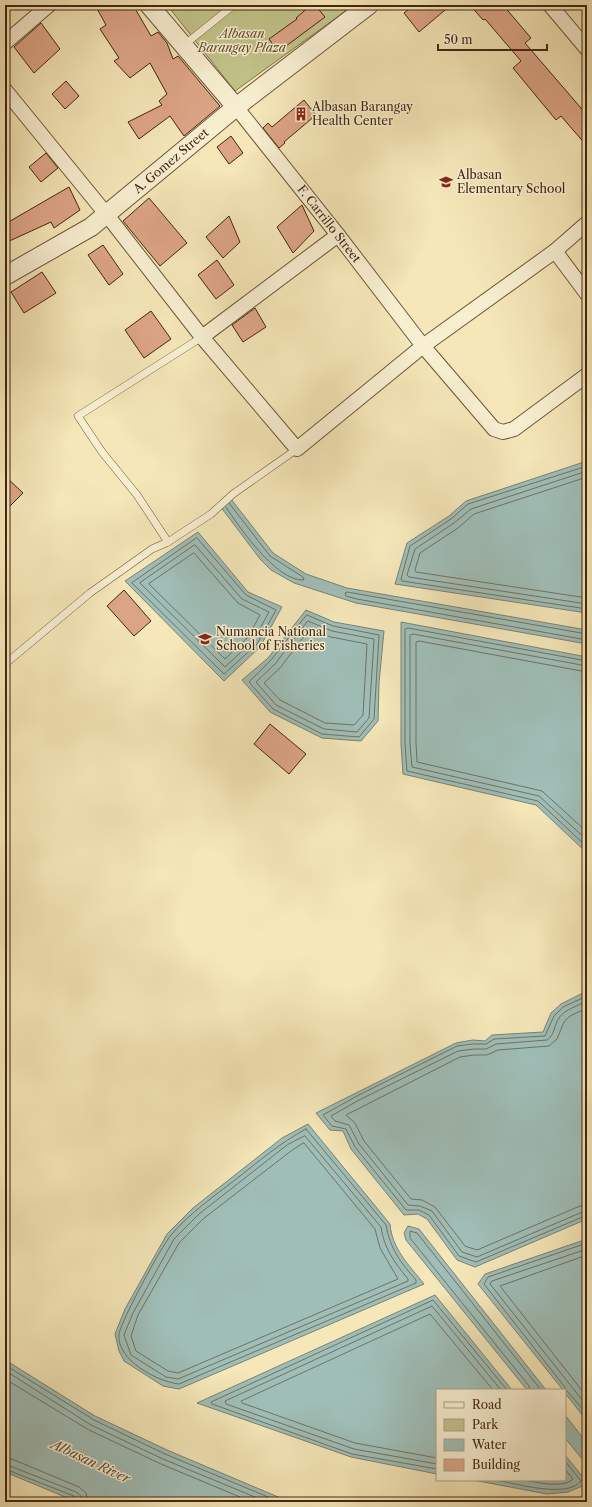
<svg xmlns="http://www.w3.org/2000/svg" width="592" height="1507" font-family="'Libre Caslon Text',serif">
	<style>
		.green { fill: #c2c48a; stroke: #82754c }
		.water { fill: #9fbeb7; stroke: #7a8174 }
		.lines { fill: none; stroke-linecap: round; stroke-linejoin: round }
		.shore { stroke: #707263; stroke-width: 1 }
		.building { fill: #dda587; stroke: #42260f }
		.service-casing { stroke: #6f5639; stroke-width: 8 }
		.minor-casing { stroke: #6f5639; stroke-width: 16 }
		.tertiary-casing { stroke: #6f5639; stroke-width: 20 }
		.service { stroke: #f8efd1; stroke-width: 7 }
		.minor { stroke: #f8efd1; stroke-width: 14 }
		.tertiary { stroke: #f8efd1; stroke-width: 18 }
		.labels { text-anchor: middle; stroke-width: 3; stroke-linejoin: round; paint-order: stroke }
		.park-label { font-size: 12px; font-style: italic; fill: #624e2e; stroke: #f8efd1 }
		.poi-label { font-size: 12px; fill: #42260f; stroke: #f8efd1; text-anchor: start }
		.street-label { font-size: 12px; fill: #42260f; stroke: #f8efd1 }
		.water-label { font-size: 13px; font-style: italic; fill: #594c39; stroke: #f8efd1 }
	</style>
	<rect width="100%" height="100%" fill="#f5e7b8"/>
	<filter id="stains"><feTurbulence type="fractalNoise" baseFrequency=".005" numOctaves="4"/><feColorMatrix values="0 0 0 0 .2 0 0 0 0 .09 0 0 0 0 .02 0 0 0 .5 -.17"/></filter>
	<radialGradient id="worn" r=".72"><stop offset=".6" stop-color="#630" stop-opacity="0"/><stop offset="1" stop-color="#630" stop-opacity=".3"/></radialGradient>
	<path class="green" d="M167,5H354L235,91Z"/>
	<g class="water">
		<path d="M587,461V613L395,584L407,543L449,516L466,501Z"/>
		<path d="M231,499L273,553L306,574L347,588L587,630V644L356,603L294,583L271,570L260,559L220,506Z"/>
		<path d="M198,532L248,592L282,607L260,647L224,681L125,581Z"/>
		<path d="M306,610L334,622L384,631L379,683L378,721L361,741L322,738L270,712L242,680L268,658Z"/>
		<path d="M401,622L587,657V853L536,805L403,774L401,744Z"/>
		<path d="M587,991V1219L475,1267L457,1260L427,1219L418,1214L404,1215L351,1149L343,1131L330,1130L316,1113L456,1043L473,1040L485,1041L492,1035L543,1032L551,1013L561,1004Z"/>
		<path d="M308,1124L390,1224C392,1249 409,1265 424,1284L179,1389L163,1386L124,1361L119,1351L115,1334L125,1309L167,1234L193,1208L282,1138Z"/>
		<path d="M408,1226L419,1229L546,1390H527L406,1240L404,1233Z"/>
		<path d="M587,1239V1421L565,1393V1390H563L478,1284L485,1274Z"/>
		<path d="M435,1295L512,1390H437V1474L351,1457L197,1403Z"/>
		<path d="M10,1363L95,1416L167,1450L290,1502H77L5,1472V1364Z"/>
		<path d="M565,1415L587,1443V1465L565,1438Z"/>
		<path d="M565,1455L587,1482V1484L568,1492L547,1494L473,1480H565Z"/>
	</g>
	<g class="lines">
		<g class="shore">
			<path d="M587,466L468,504L451,519L410,546L401,579L402,581L587,609"/>
			<path d="M587,471L471,509L454,523L415,549L407,575L409,577L587,604"/>
			<path d="M587,477L474,514L458,528L420,553L415,570L416,572L587,598"/>
			<path d="M226,507C239,527 277,582 304,580L303,577L270,556L229,503"/>
			<path d="M197,538L246,595L276,610L257,644L224,674L132,583Z"/>
			<path d="M195,545L242,599L269,612L253,641L225,667L140,583Z"/>
			<path d="M194,553L238,603L260,615L248,637L225,659L149,584Z"/>
			<path d="M307,615L333,626L379,635L374,719L359,737L322,734L273,709L249,682L271,660Z"/>
			<path d="M308,621L332,631L374,639L369,718L357,732L324,729L276,705L256,682L275,664Z"/>
			<path d="M310,629L331,637L367,644L363,715L354,725L325,723L280,700L264,683L280,668Z"/>
			<path d="M587,634L347,592L345,593L346,596L357,599L587,640"/>
			<path d="M587,661L408,628L405,629V744L407,771L538,801L587,847"/>
			<path d="M587,666L413,634L410,635V744L412,767L539,796L587,840"/>
			<path d="M587,672L419,641L416,642V743L417,762L542,791L587,832"/>
			<path d="M587,996L563,1007L554,1016L545,1036L494,1039L486,1044H473L457,1046L357,1096L323,1115L332,1126L346,1129L355,1147L406,1210H419L429,1215L459,1256L476,1262L587,1215"/>
			<path d="M587,1001C578,1006 565,1009 559,1018C554,1025 555,1035 547,1040L496,1044L486,1049H474L458,1051L359,1100L331,1116L335,1121L349,1125L359,1144L408,1205L420,1206L432,1211L462,1252L477,1257L587,1210"/>
			<path d="M587,1008L570,1016L564,1022L557,1039L549,1046L498,1050L487,1055H474L460,1057L346,1115L355,1123L364,1141L411,1199L422,1200L435,1207L465,1246L477,1250L580,1206L587,1204"/>
			<path d="M306,1129L386,1225C390,1249 401,1263 416,1280V1283L179,1384C158,1382 116,1360 119,1334C121,1321 161,1247 171,1235C189,1214 213,1197 235,1180C258,1162 280,1143 306,1129Z"/>
			<path d="M305,1136L381,1227C384,1248 394,1262 408,1279V1281L178,1379L166,1377L131,1355L124,1335L133,1313L174,1239L199,1214L287,1145Z"/>
			<path d="M304,1143L375,1229L380,1248L398,1279L178,1373L168,1371L136,1351L131,1336L138,1315L179,1243L203,1219L291,1151Z"/>
			<path d="M587,1243L488,1277L484,1284L564,1386L566,1390L587,1414"/>
			<path d="M587,1249L492,1281L490,1284L587,1406"/>
			<path d="M587,1255L500,1286L587,1397"/>
			<path d="M5,1368H10L94,1420L165,1454L280,1502"/>
			<path d="M5,1373H9L91,1425L163,1459L267,1502"/>
			<path d="M5,1379L89,1430L161,1464L252,1502"/>
			<path d="M530,1390L529,1386L410,1238V1231L417,1233L541,1390"/>
			<path d="M5,1458L12,1459L79,1487L86,1493L88,1502"/>
			<path d="M437,1458L355,1443L242,1403L241,1401L430,1314L493,1390"/>
			<path d="M5,1464L76,1492L81,1496L82,1502"/>
			<path d="M437,1464L354,1449L226,1404L225,1401L432,1306L501,1390"/>
			<path d="M5,1469L74,1496L77,1502"/>
			<path d="M437,1469L352,1454L212,1404L211,1402L433,1300L507,1390"/>
			<path d="M495,1480C514,1483 567,1499 581,1481L565,1461"/>
			<path d="M523,1480C535,1482 564,1489 573,1479L565,1469"/>
		</g>
	</g>
	<g class="building">
		<path d="M95,5H133L151,36L158,32L167,43L173,59L178,56L220,106L184,136L170,116L139,139L128,122L162,105L159,101L167,94L150,63L130,78L114,61L119,58L100,29L106,25Z"/>
		<path d="M311,5H315L325,17L278,52L269,39L297,19L296,18Z"/>
		<path d="M414,5H451L419,32L404,13Z"/>
		<path d="M470,5H503L531,38L525,43L587,115V146L561,116L556,120L513,68L521,61L485,19L483,20Z"/>
		<path d="M41,23L60,49L34,73L14,47Z"/>
		<path d="M66,81L79,96L65,109L52,94Z"/>
		<path d="M304,100L316,115L284,142L285,143L279,148L263,128L268,123L272,127Z"/>
		<path d="M231,136L243,153L229,164L217,147Z"/>
		<path d="M46,153L58,168L41,182L29,167Z"/>
		<path d="M69,187L80,210L54,228L51,222L5,243V224Z"/>
		<path d="M149,198L187,243L160,266L123,221Z"/>
		<path d="M302,205L314,231L293,253L277,227Z"/>
		<path d="M229,216L240,242L223,258L206,237Z"/>
		<path d="M103,245L123,274L109,285L88,255Z"/>
		<path d="M217,260L234,285L216,299L198,275Z"/>
		<path d="M42,272L56,293L24,313L11,292Z"/>
		<path d="M255,308L266,327L243,342L232,325Z"/>
		<path d="M151,311L171,339L144,358L125,330Z"/>
		<path d="M5,476L23,493L5,511Z"/>
		<path d="M124,590L151,621L134,636L107,606Z"/>
		<path d="M270,724L306,754L289,774L254,744Z"/>
	</g>
	<g class="lines">
		<g class="service-casing">
			<g id="service">
				<path d="M184,45L234,5"/>
				<path d="M168,542L137,495L102,452L78,416L202,337"/>
				<path d="M5,664L90,593L152,549L168,542L211,514L233,494L297,449"/>
			</g>
		</g>
		<g class="minor-casing">
			<g id="minor">
				<path d="M550,5L587,49"/>
				<path d="M5,43L49,5"/>
				<path d="M5,90L107,215L202,337L297,449L423,346L555,251L587,223"/>
				<path d="M236,107L338,235L423,346L494,429L503,432L514,429L587,375"/>
				<path d="M555,251L587,294"/>
				<path d="M202,337L338,235"/>
			</g>
		</g>
		<g class="tertiary-casing">
			<g id="tertiary">
				<path d="M149,5L236,107"/>
				<path d="M5,276L91,227L236,107L369,5"/>
			</g>
		</g>
		<use href="#service" class="service"/>
		<use href="#minor" class="minor"/>
		<use href="#tertiary" class="tertiary"/>
	</g>
	<defs>
		<g id="building-bare" transform="scale(1.08)"><path d="M-4-6H4V6H1V3H-1V6H-4ZM-2.5-4.3h1.7v1.8h-1.7ZM.8-4.3h1.7v1.8H.8ZM-2.5-1h1.7V.8h-1.7ZM.8-1h1.7V.8H.8Z" fill="#8f2418" stroke="#f8efd1" stroke-width="2.5" paint-order="stroke"/></g>
		<g id="school-bare" transform="scale(1.08)"><path d="M0-5L7-2L0 1L-7-2ZM-4 1L0 2.5L4 1V4Q0 6-4 4Z" fill="#8f2418" stroke="#f8efd1" stroke-width="2.5" paint-order="stroke"/></g>
	</defs>
	<g fill-rule="evenodd">
		<use href="#building-bare" x="301" y="114"/>
		<use href="#school-bare" x="446" y="182"/>
		<use href="#school-bare" x="205" y="639"/>
	</g>
	<g class="labels">
		<g class="park-label">
			<text x="242" y="38">Albasan<tspan x="242" dy="14">Barangay Plaza</tspan></text>
		</g>
		<g class="poi-label">
			<text x="312" y="111">Albasan Barangay<tspan x="312" dy="14">Health Center</tspan></text>
			<text x="457" y="179">Albasan<tspan x="457" dy="14">Elementary School</tspan></text>
			<text x="216" y="636">Numancia National<tspan x="216" dy="14">School of Fisheries</tspan></text>
		</g>
		<g class="street-label">
			<text transform="translate(171 161) rotate(-40)" y="4">A. Gomez Street</text>
			<text transform="translate(329 224) rotate(52)" y="4">F. Carrillo Street</text>
		</g>
		<g class="water-label">
			<text transform="translate(91 1461) rotate(25)" y="5">Albasan River</text>
		</g>
	</g>
	<rect width="592" height="1507" fill="none" stroke="#f5e7b8" stroke-width="20"/>
	<rect x="6" y="6" width="580" height="1495" fill="none" stroke="#42260f" stroke-width="2"/>
	<rect x="10" y="10" width="572" height="1487" fill="none" stroke="#42260f"/>
	<rect x="436" y="1389" width="130" height="92" fill="#f8efd1" stroke="#af9f83"/>
	<rect x="444" y="1402" width="20" height="6" fill="#f8efd1" stroke="#af9f83"/>
	<text x="472" y="1409" font-size="12" fill="#42260f">Road</text>
	<rect x="444" y="1419" width="20" height="12" fill="#c2c48a" stroke="#af9f83"/>
	<text x="472" y="1429" font-size="12" fill="#42260f">Park</text>
	<rect x="444" y="1439" width="20" height="12" fill="#9fbeb7" stroke="#af9f83"/>
	<text x="472" y="1449" font-size="12" fill="#42260f">Water</text>
	<rect x="444" y="1459" width="20" height="12" fill="#dda587" stroke="#af9f83"/>
	<text x="472" y="1469" font-size="12" fill="#42260f">Building</text>
	<path d="M438 44v6h109v-6" fill="none" stroke="#42260f" stroke-width="2"/>
	<text x="444" y="44" font-size="12" fill="#42260f" stroke="#f8efd1" stroke-width="3" paint-order="stroke">50 m</text>
	<rect width="100%" height="100%" filter="url(#stains)"/>
	<rect width="100%" height="100%" fill="url(#worn)"/>
</svg>
